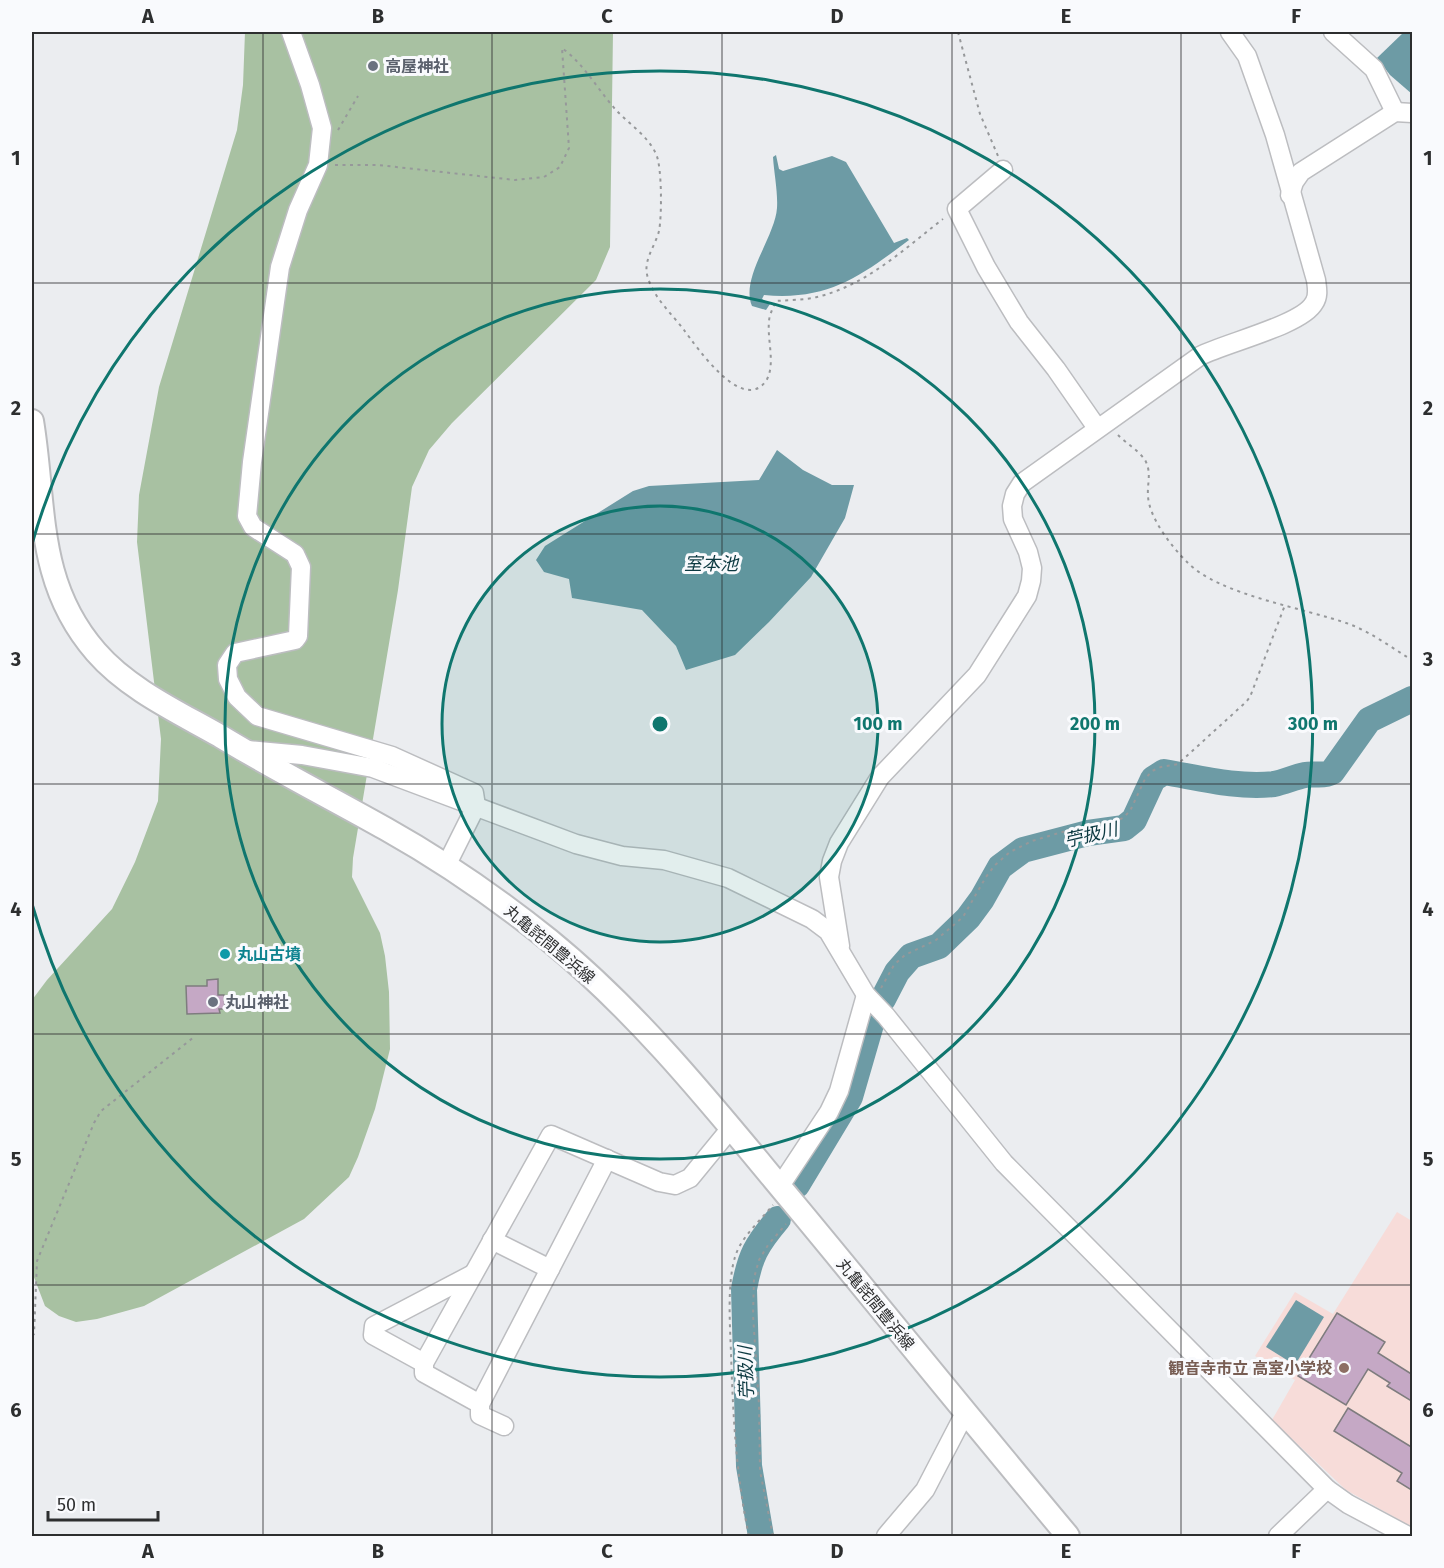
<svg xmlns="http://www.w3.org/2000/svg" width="1444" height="1568" font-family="'Fira Sans','Noto Sans JP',sans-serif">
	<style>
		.education { fill: #f7dcd9 }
		.forest { fill: #a8c1a2 }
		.water { fill: #6d9ba5 }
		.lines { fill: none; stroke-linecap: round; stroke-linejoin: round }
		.river { stroke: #6d9ba5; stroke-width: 26 }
		.building { fill: #c5a8c5; stroke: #7e7c7e; stroke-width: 1.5 }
		.minor-casing { stroke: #bcbdc0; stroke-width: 21 }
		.major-casing { stroke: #bcbdc0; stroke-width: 26 }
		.path { stroke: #96989a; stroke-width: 2; stroke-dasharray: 3 4.5; stroke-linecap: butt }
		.minor { stroke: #fff; stroke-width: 18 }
		.major { stroke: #fff; stroke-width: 22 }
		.grid { fill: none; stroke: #2d2e2f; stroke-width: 1.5; stroke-opacity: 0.55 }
		.ring { fill: none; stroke: #0f766e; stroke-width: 3 }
		.worship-dot { fill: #6b7280; stroke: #f9fafd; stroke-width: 2 }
		.culture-dot { fill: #0f9aa8; stroke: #f9fafd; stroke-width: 2 }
		.education-dot { fill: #8d6e63; stroke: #f9fafd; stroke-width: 2 }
		.labels { text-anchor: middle; stroke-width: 6; stroke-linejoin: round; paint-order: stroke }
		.worship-label { font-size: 16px; font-weight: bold; fill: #5b616d; stroke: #f9fafd; text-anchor: start }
		.street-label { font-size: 16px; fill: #2d2e2f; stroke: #f9fafd }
		.culture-label { font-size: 16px; font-weight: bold; fill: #0d838f; stroke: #f9fafd; text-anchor: start }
		.education-label { font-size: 16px; font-weight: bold; fill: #785e54; stroke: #f9fafd; text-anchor: end }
		.water-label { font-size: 18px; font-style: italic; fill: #0c3941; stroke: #f9fafd }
		.centre { fill: #0f766e; stroke: #f9fafd; stroke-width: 3 }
		.ring-label { font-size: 18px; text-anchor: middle; font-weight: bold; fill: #0f766e; stroke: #f9fafd; stroke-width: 6; stroke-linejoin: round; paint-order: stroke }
		.neatline { fill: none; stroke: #2d2e2f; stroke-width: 2 }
		.grid-label { font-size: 20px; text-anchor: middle; font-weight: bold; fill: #2d2e2f }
	</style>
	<rect width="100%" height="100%" fill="#ebedf0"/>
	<path class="education" d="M1397,1212L1412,1221V1527L1346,1490L1272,1420L1295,1380L1255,1356L1295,1292L1333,1314Z"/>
	<path class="forest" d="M245,32H613L610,247L596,280L452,423L429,450L412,487L398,590L353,858L352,877L380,933L385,956L389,992L390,1049L375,1109L358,1157L349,1177L304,1219L144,1306L97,1319L76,1322L59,1316L45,1306L32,1272V1000L47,980L112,909L135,862L158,801L161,739L137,542L139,495L159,387L237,130L243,85Z"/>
	<g class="water">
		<path d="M1404,32H1412V94L1390,75L1377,58Z"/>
		<path d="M776,155L779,169L783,171L832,156L846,162L894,243L907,238L909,240C861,276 828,301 764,295L762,299L770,304L766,310L752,306C740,278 775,237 777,208C778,192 774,173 773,157Z"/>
		<path d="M777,450L803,470L832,485H854L845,518L811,577L769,622L735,655L686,670L676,646L642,610L572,598L569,579L544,572L536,560L545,546L633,491L649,486L759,480Z"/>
		<path d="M1296,1300L1324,1317L1295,1365L1266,1347Z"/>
	</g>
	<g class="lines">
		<g class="river">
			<path d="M883,999L897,972L911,956L939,946L968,918L982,899L1000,867L1023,850L1088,833L1124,828L1134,820L1153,779L1164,772C1200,778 1237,788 1274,784C1284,782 1295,777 1305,775C1315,773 1323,777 1332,772L1369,720L1412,699"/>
			<path d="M797,1185L850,1097L872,1021"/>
			<path d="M761,1536L749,1466L744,1289C750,1256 756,1245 778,1219"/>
		</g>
	</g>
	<g class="building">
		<path d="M218,979V995H224L225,1009H219L220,1013L187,1014L186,986H207V980Z"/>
		<path d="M1337,1313L1385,1342L1378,1353L1413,1375V1402L1387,1386L1390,1383L1368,1369L1346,1405L1298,1376Z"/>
		<path d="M1348,1408L1413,1448V1491L1397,1481L1402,1473L1334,1431Z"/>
	</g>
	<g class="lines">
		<g class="minor-casing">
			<g id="minor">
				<path d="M291,32L310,85L322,128L318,165L298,210L280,267L252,462L247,516L253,527L295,554L301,567L298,636L295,640L235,653L227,665L228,679L237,697L257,716L392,756L474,793L476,806L446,866"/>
				<path d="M1333,32L1374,69L1395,112"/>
				<path d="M1003,170L957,209L986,267L1019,322L1056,369L1097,428"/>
				<path d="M1290,195L1294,182L1301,172L1395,112L1412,113"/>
				<path d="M247,750L302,755L373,768L576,844L622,856L664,860L728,878L812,919L828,931L866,995L886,1016L1004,1163L1327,1489L1348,1504L1408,1536"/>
				<path d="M840,946L829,877L832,861L839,843L880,777L977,675L1027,596L1031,581L1032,568L1028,552L1013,519L1012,506L1015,494L1022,483L1200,356C1225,343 1302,325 1314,303C1319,296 1317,288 1316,280L1275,135L1247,56L1230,32"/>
				<path d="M780,1186L829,1112L839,1091L866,995"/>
				<path d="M492,1240L550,1269"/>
				<path d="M424,1363L373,1335L374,1326L473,1274"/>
				<path d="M480,1404L607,1159"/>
				<path d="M504,1426L480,1415V1404L424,1373V1363L551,1135L659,1182L675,1185L690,1178L731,1128"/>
				<path d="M886,1536L925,1490L965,1413"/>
				<path d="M1278,1536L1327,1489"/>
			</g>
		</g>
		<g class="major-casing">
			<path id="major" d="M32,421C46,505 35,582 96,652C128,689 178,712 220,736C274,769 331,798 386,829C443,861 498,899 549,940C641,1015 716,1110 791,1200C884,1312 975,1425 1068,1536"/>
		</g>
		<g class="path">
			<path d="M958,32L980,114L998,156"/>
			<path d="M338,130L358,96"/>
			<path d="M335,165H378L515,180L544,177L560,167L569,148L562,48C584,64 598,90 616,110C629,124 648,136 656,154C662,166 662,216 659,231C655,247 642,261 648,278C654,298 672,314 684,330C696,346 742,414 766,381C776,365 767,340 769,322C769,315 773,308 776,301C789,300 804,300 817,297C867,285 904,249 943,219"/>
			<path d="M1118,435C1126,443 1139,451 1145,460C1152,473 1147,483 1148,496C1149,518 1172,547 1187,562C1218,595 1305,608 1349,624C1371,632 1392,648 1412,660"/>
			<path d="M881,988L894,965L905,955L936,940L963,917L986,877L995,865L1010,852L1032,841L1086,825L1112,822L1123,818L1130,811L1145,779L1152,771L1161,767L1178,764L1246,702L1250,697L1285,605"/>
			<path d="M32,1336L34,1334L37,1261L94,1123L101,1111L194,1037"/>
			<path d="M749,1536C736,1476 733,1415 731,1353C730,1326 727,1283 735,1257C741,1237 760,1221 773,1205"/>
			<path d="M773,1536L760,1471L759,1405L753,1315L754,1278L759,1260L768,1245L786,1224"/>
		</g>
		<use href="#minor" class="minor"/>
		<use href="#major" class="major"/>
	</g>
	<path class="grid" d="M263,32V1536M492,32V1536M722,32V1536M952,32V1536M1181,32V1536M32,283H1412M32,534H1412M32,784H1412M32,1034H1412M32,1285H1412"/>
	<circle cx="660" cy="724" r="218" fill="#0f766e" fill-opacity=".12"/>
	<g class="ring">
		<circle cx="660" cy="724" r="218"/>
		<circle cx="660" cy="724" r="435"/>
		<path d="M32 544A653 653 0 1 1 32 904"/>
	</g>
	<g class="worship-dot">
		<circle cx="373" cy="66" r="6"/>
		<circle cx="213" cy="1002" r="6"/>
	</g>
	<circle class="culture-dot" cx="225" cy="954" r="6"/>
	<circle class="education-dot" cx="1344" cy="1368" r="6"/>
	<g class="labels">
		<g class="worship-label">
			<text x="385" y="72">高屋神社</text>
			<text x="225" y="1008">丸山神社</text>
		</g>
		<g class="street-label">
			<text transform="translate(550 944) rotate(40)" y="6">丸亀詫間豊浜線</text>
			<text transform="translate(876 1304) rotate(51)" y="6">丸亀詫間豊浜線</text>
		</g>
		<g class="culture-label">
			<text x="237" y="960">丸山古墳</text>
		</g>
		<g class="education-label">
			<text x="1332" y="1374">観音寺市立 高室小学校</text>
		</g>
		<g class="water-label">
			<text x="711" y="570">室本池</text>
			<text transform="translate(1091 835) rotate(-13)" y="6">苧扱川</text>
			<text transform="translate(746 1373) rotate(-92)" y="6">苧扱川</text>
		</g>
	</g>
	<circle cx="660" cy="724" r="9" class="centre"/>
	<g class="ring-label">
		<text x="878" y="730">100 m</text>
		<text x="1095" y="730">200 m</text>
		<text x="1313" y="730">300 m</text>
	</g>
	<rect width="1444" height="1568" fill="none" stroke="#f9fafd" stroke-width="66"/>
	<path d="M48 1511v9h110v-9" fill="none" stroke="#2d2e2f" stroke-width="3"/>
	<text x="57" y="1511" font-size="18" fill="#2d2e2f" stroke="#f9fafd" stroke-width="4.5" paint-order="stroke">50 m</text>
	<rect x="33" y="33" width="1378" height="1502" class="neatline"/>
	<g class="grid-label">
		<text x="148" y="23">A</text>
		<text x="378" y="23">B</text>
		<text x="607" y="23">C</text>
		<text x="837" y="23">D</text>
		<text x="1066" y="23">E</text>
		<text x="1296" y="23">F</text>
		<text x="16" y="165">1</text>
		<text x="1428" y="165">1</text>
		<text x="16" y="415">2</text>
		<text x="1428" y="415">2</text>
		<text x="16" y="666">3</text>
		<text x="1428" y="666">3</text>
		<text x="16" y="916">4</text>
		<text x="1428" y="916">4</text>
		<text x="16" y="1166">5</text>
		<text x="1428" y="1166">5</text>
		<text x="16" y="1417">6</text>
		<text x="1428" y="1417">6</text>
		<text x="148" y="1558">A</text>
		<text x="378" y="1558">B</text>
		<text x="607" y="1558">C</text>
		<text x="837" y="1558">D</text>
		<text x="1066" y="1558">E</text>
		<text x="1296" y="1558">F</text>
	</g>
</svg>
